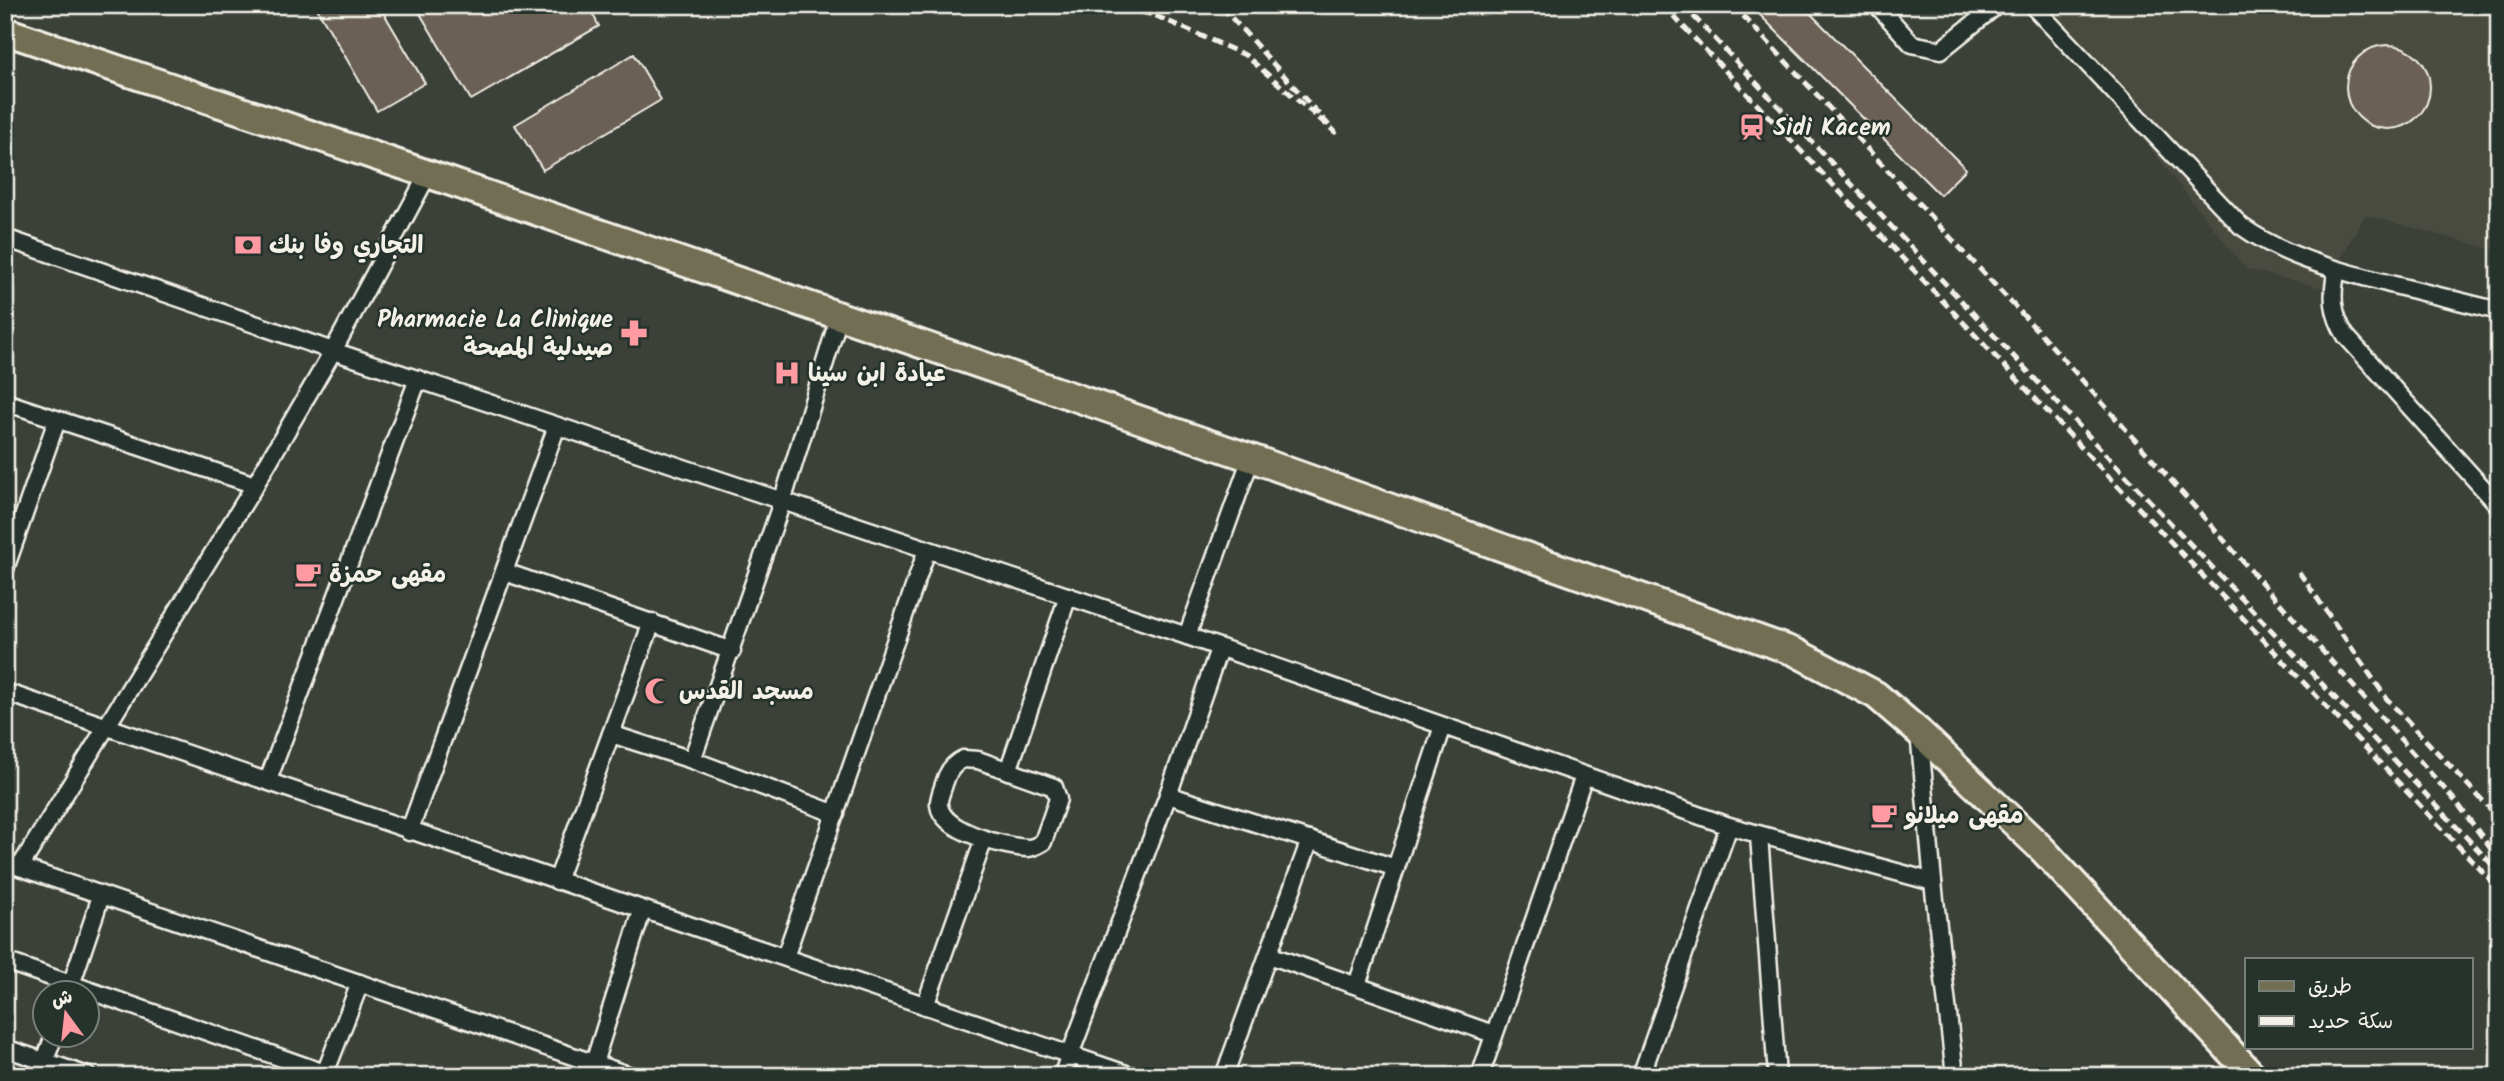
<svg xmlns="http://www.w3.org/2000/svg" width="2504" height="1081" font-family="Kalam,'Playpen Sans Arabic',sans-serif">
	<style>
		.built { fill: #494b41 }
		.building { fill: #6b6154; stroke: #f4f1e8; stroke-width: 2 }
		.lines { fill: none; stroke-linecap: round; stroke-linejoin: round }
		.street-casing { stroke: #f4f1e8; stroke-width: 21 }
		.primary-casing { stroke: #f4f1e8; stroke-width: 32 }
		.street { stroke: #26332d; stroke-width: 16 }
		.primary { stroke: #726e52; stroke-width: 26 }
		.rail { stroke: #f4f1e8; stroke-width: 5; stroke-dasharray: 10 5; stroke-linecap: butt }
		.labels { text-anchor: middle; stroke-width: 5; stroke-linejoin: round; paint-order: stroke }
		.poi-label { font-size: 24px; font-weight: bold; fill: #f4f1e8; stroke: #26332d; text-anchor: start }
	</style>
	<rect width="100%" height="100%" fill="#3b4139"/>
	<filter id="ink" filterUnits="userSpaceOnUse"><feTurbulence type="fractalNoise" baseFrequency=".0143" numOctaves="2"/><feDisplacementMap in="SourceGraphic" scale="14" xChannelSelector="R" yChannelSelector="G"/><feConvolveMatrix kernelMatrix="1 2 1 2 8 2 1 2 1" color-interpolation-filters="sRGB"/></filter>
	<g filter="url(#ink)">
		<path class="built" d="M2036,5H2499V251L2365,215L2324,288L2246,269Z"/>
		<g class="building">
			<path d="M315,5H379L425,83L377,111Z"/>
			<path d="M415,5H588L599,26L471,100Z"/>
			<path d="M1750,5H1802L1966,169L1940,195Z"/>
			<circle cx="2388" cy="87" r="42"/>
			<path d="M634,54L661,100L543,170L515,125Z"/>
		</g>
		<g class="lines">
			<g class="street-casing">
				<g id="street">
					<path d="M1877,5L1912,44L1941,50L1997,5"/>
					<path d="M2032,5L2241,226C2286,258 2337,270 2390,284C2426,293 2462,302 2499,311"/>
					<path d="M5,238L333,351L1187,636L1729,826L1933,882"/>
					<path d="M2337,270C2331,295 2332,314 2346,336L2499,506"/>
					<path d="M5,402L255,485"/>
					<path d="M5,569L57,420"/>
					<path d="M505,572L732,651"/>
					<path d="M1187,636L1251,458"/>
					<path d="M5,692L1132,1076"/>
					<path d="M1919,732L1933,882L1955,1076"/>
					<path d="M611,734L692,760"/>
					<path d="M963,759L978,760L1054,787L1058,799L1043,842C1038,845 1033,848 1028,848C1006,847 942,832 939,805C938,799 942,791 944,784C947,773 952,764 963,759Z"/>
					<path d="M1008,771L1068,596"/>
					<path d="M268,780L418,379"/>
					<path d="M1168,795L1396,868"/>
					<path d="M836,814L692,760L782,502L839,317"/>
					<path d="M409,832L557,426"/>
					<path d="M1759,836L1777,1076"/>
					<path d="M5,862L631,1076"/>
					<path d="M20,867L255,485L333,351L428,174"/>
					<path d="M557,881L652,622"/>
					<path d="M1269,955L1493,1034"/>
					<path d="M785,957L927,550"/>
					<path d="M5,961L333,1076"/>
					<path d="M1357,985L1443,726"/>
					<path d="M69,991L101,896"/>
					<path d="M925,1006L984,839"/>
					<path d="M5,1048L88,1076"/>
					<path d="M594,1063L642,911"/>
					<path d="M39,1076L54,1036"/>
					<path d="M324,1076L360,983"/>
					<path d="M1062,1076L1168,795L1219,649"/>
					<path d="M1224,1076L1310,840"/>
					<path d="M1480,1076L1584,776"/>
					<path d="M1641,1076L1729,826"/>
				</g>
			</g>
			<g class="primary-casing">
				<path id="primary" d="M5,31L428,174L1251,458L1795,652L1876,695L1919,732L2042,849L2253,1076"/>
			</g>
			<use href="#street" class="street"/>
			<use href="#primary" class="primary"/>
			<g class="rail">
				<path d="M1112,5L1154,15L1245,55L1335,132L1220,5"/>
				<path d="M1663,5L2499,889"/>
				<path d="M1683,5L2499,872"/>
				<path d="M1733,5L2050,344L2458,804L2499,860"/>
				<path d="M2299,572L2387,699L2499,818"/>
			</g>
		</g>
	</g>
	<defs>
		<g id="station-bare" transform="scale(2.1)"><path d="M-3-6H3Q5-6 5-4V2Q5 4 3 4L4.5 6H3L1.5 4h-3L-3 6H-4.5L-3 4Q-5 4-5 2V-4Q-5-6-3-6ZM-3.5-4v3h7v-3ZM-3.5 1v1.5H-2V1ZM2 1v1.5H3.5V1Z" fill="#ff9aa2" stroke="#26332d" stroke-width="2.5" paint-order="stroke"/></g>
		<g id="bank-bare" transform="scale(2.1)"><path d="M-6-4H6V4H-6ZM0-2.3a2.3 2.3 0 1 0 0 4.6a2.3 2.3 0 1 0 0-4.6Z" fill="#ff9aa2" stroke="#26332d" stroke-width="2.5" paint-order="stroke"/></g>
		<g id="pharmacy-bare" transform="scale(2.1)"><path d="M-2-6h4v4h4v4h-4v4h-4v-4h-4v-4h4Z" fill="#ff9aa2" stroke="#26332d" stroke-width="2.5" paint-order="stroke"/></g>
		<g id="hospital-bare" transform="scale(2.1)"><path d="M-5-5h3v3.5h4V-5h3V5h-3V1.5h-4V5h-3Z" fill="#ff9aa2" stroke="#26332d" stroke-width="2.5" paint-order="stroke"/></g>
		<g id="cafe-bare" transform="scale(2.1)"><path d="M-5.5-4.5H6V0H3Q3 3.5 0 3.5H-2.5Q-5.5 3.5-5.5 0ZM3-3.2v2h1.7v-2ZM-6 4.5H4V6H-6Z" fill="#ff9aa2" stroke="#26332d" stroke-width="2.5" paint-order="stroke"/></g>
		<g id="mosque-bare" transform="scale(2.1)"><path d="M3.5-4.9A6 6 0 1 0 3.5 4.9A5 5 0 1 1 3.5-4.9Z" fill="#ff9aa2" stroke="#26332d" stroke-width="2.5" paint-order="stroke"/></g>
	</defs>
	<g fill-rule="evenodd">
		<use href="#station-bare" x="1752" y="127"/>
		<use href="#bank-bare" x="248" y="245"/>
		<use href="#pharmacy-bare" x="634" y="333"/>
		<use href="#hospital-bare" x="787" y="373"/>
		<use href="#cafe-bare" x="308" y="574"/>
		<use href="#mosque-bare" x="658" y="691"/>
		<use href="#cafe-bare" x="1884" y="815"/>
	</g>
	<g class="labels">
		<g class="poi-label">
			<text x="1773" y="135">Sidi Kacem</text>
			<text x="269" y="253">التجاري وفا بنك</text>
			<text x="613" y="327" text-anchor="end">Pharmacie La Clinique<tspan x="613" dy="28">صيدلية المصحة</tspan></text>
			<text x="808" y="381">عيادة ابن سينا</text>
			<text x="329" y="582">مقهى حمزة</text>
			<text x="679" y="699">مسجد القدس</text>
			<text x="1905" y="823">مقهى ميلانو</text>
		</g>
	</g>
	<rect width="2504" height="1081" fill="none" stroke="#26332d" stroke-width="28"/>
	<rect x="14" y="14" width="2476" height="1053" fill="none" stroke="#f4f1e8" stroke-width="2.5" filter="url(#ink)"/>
	<rect x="2245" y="958" width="228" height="91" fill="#26332d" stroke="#787f78" stroke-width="2"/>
	<rect x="2259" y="981" width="35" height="10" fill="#726e52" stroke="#787f78" stroke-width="2"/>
	<text x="2308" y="993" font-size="21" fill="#f4f1e8">طريق</text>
	<rect x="2259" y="1016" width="35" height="10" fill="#f4f1e8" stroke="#787f78" stroke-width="2"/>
	<text x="2308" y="1028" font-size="21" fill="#f4f1e8">سكة حديد</text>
	<g transform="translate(66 1014) rotate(345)"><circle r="33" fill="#26332d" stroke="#787f78" stroke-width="2"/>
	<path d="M0-5L12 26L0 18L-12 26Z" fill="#ff9aa2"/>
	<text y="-10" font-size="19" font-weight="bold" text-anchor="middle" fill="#f4f1e8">ش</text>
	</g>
</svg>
